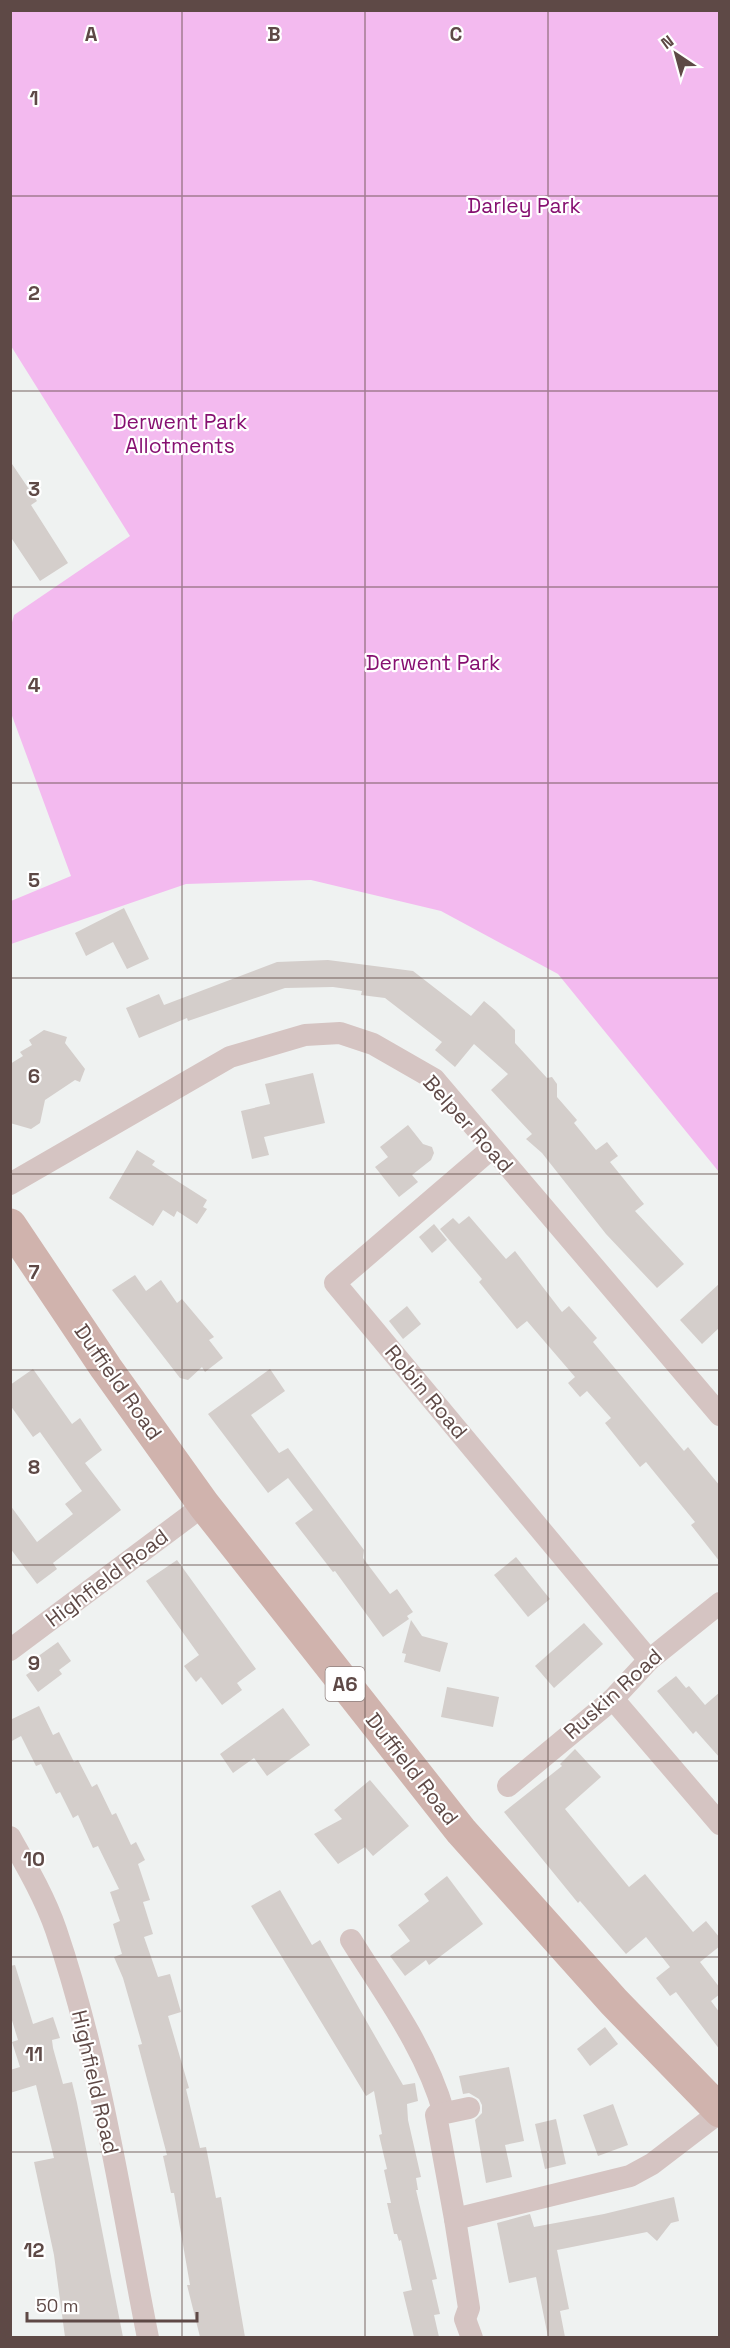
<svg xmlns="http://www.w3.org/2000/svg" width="730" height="2348" font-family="'Space Grotesk',sans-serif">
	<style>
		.green { fill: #f3baef }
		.building { fill: #d4cecb }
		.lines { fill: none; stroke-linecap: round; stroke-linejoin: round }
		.street { stroke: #d5c4c2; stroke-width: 22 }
		.primary { stroke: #d0b3ad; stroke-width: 33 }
		.grid { fill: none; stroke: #5e4946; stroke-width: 1.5; stroke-opacity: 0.55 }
		.labels { text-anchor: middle; stroke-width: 4.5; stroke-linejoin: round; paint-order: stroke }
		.shield { fill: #fff; stroke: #8e807e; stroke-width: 1.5 }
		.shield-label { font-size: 20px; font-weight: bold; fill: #5e4946 }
		.park-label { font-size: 21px; fill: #861071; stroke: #fff }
		.street-label { font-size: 21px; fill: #5e4946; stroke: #fff }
		.grid-label { font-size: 20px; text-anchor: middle; font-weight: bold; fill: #5e4946; stroke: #fff; stroke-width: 4.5; stroke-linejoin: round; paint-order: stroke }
	</style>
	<rect width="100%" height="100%" fill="#eff2f1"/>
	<path class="green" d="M11,10L719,11V1172L558,974L441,911L311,880L186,884L11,944V901L71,876L11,713V626L14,615L130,536L11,346Z"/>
	<g class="building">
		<path d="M10,461L37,501L31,505L68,563L40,581L10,536Z"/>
		<path d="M124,908L149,959L127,969L113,942L86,956L75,933Z"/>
		<path d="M328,960L413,971L471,1016L484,1001L496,1011L515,1030V1043L547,1078L552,1077L557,1084V1097L577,1120L574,1123L596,1150L607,1142L618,1156L610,1162L644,1204L635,1211L684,1264L657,1288L606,1234L542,1153L526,1139L532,1134L491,1090L508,1074L474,1044L455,1067L435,1050L442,1042L385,998L361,995L362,991L333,987L285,988L188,1021L187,1018L139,1038L126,1008L159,994L164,1005L277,962Z"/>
		<path d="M44,1030L67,1037L65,1043L85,1069L80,1082L75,1080L45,1100L40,1123L31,1129L10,1123V1064L23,1056L20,1052L32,1045L29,1040Z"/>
		<path d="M313,1073L325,1123L264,1137L269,1155L252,1159L241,1111L270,1104L265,1084Z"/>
		<path d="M408,1125L423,1144L432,1147L434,1153L431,1160L412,1175L418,1182L399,1197L375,1167L388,1157L380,1147Z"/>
		<path d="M137,1150L155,1161L152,1165L207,1200L203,1207L207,1209L197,1224L177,1211L174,1217L163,1210L153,1226L109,1198Z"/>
		<path d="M469,1216L506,1259L515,1251L562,1312L569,1306L597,1338L593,1342L684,1451L688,1447L720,1486V1562L691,1525L695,1522L646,1462L640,1467L605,1423L611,1418L587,1391L580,1397L568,1383L575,1377L527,1321L517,1329L479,1282L482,1279L440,1229L453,1218L459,1224Z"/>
		<path d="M434,1224L447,1240L432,1253L419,1237Z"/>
		<path d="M135,1275L146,1291L161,1280L177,1303L182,1299L214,1337L209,1340L223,1358L205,1372L202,1367L188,1380L180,1378L112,1290Z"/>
		<path d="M720,1283V1327L702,1344L680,1320Z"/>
		<path d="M407,1306L421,1324L403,1339L389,1321Z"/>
		<path d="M33,1369L72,1424L80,1418L102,1450L85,1463L121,1510L53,1563L57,1569L37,1584L10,1548V1505L37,1542L73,1514L65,1504L82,1491L40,1432L33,1437L10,1405V1385Z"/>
		<path d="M270,1369L285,1391L251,1415L279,1453L288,1448L364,1550L363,1558L390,1594L397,1589L413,1612L407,1616L409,1619L383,1637L335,1571L333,1572L295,1523L313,1510L288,1478L268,1493L208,1414Z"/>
		<path d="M516,1557L550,1599L528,1617L494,1575Z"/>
		<path d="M177,1560L256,1669L237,1683L242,1690L222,1705L201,1677L196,1682L184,1666L199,1655L146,1581Z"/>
		<path d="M411,1620L422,1636L448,1643L440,1672L404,1662L406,1654L402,1653Z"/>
		<path d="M584,1623L603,1644L554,1688L535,1666Z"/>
		<path d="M58,1642L71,1661L59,1670L62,1674L38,1692L26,1675L42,1664L37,1657Z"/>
		<path d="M676,1676L686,1688L689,1686L705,1705L720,1692V1758L696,1731L693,1734L657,1691Z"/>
		<path d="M447,1687L499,1697L493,1727L441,1717Z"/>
		<path d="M39,1706L53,1735L59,1732L74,1762L78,1760L92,1787L97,1784L112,1815L116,1813L131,1845L136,1842L145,1860L138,1864L150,1900L143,1902L153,1934L144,1937L158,1977L170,1974L181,2012L168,2016L189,2088L186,2089L200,2148L206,2147L216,2198L221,2197L245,2337H200L187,2285H190L174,2193H171L163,2156L167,2155L138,2045L142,2044L123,1978L114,1957L122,1954L113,1924L120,1921L110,1892L119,1889L98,1846L93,1848L78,1815L73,1818L60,1792L56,1794L41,1764L36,1766L21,1736L10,1742V1720Z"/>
		<path d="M283,1708L310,1745L267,1776L254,1758L233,1773L220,1754Z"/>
		<path d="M575,1749L601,1777L565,1809L629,1887L645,1874L693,1932L706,1921L720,1938V1946L700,1962L720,1988V1994L711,2001L720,2013V2050L676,1992L670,1996L656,1978L670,1967L646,1937L626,1954L580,1901L578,1903L504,1812L562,1766L560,1764Z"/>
		<path d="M370,1780L409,1826L373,1856L365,1847L338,1864L314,1834L342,1819L334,1810Z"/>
		<path d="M447,1876L483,1924L429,1965L426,1960L405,1976L390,1956L410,1941L398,1925L429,1901L424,1894Z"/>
		<path d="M280,1890L312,1945L320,1940L403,2085L415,2083L418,2101L407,2104L408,2120L421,2177L416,2178L418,2190H416L437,2279L432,2280L440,2314L434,2315L439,2337H414L403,2292L412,2290L401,2240L399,2241L397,2234H394L387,2203H391L384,2170L387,2169L379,2135L382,2134L374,2091L366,2096L251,1906Z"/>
		<path d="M15,1965L33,2024L53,2017L60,2038L52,2040L53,2048L63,2084L72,2082L77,2103L123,2337H65L54,2255L34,2162L54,2158L36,2085L10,2093V2070L20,2067L12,2042L18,2040L10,2014V1966Z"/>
		<path d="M605,2027L618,2044L590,2066L577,2049Z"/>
		<path d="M509,2067L524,2141L505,2145L512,2177L486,2183L475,2120L482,2113V2105L479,2099L469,2093L463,2094L459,2076Z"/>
		<path d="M613,2104L628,2145L598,2156L583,2115Z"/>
		<path d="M556,2119L566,2164L545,2169L535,2124Z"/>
		<path d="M674,2197L679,2221L671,2223L657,2241L647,2232L557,2250L569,2309L560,2311L565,2337H548L536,2277L509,2283L497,2223L530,2214L534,2227L604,2214Z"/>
	</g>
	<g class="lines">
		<g class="street">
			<path d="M491,1149L335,1283L649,1660"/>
			<path d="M10,1184L230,1057L305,1035L340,1033L373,1044L434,1079L720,1415"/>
			<path d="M10,1650L204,1505"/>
			<path d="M613,1699L720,1824"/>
			<path d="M508,1786L613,1699L649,1660L720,1603"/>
			<path d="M10,1837C27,1867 45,1898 56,1930C101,2062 121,2202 148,2338"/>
			<path d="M351,1940C386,1996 426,2049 444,2113"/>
			<path d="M469,2108L436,2115L455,2219L630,2176L652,2164L720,2112"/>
			<path d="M455,2219L469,2308L465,2319L472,2338"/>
		</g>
		<path class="primary" d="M10,1225L106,1368L204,1505L461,1831L614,2002L720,2111"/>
	</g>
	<path class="grid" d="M182,10V2338M365,10V2338M548,10V2338M10,196H720M10,391H720M10,587H720M10,783H720M10,978H720M10,1174H720M10,1370H720M10,1565H720M10,1761H720M10,1957H720M10,2152H720"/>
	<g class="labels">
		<rect class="shield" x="325.5" y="1667" width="39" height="34" rx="4.5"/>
		<g class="shield-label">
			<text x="345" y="1691">A6</text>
		</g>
		<g class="park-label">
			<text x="524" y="213">Darley Park</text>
			<text x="180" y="429">Derwent Park<tspan x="180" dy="24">Allotments</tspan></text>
			<text x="433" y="670">Derwent Park</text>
		</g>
		<g class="street-label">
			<text transform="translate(468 1124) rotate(48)" y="7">Belper Road</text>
			<text transform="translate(118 1382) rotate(55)" y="7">Duffield Road</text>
			<text transform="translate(426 1392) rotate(50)" y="7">Robin Road</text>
			<text transform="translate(107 1578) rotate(-37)" y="7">Highfield Road</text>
			<text transform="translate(613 1694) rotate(-42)" y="7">Ruskin Road</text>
			<text transform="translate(412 1769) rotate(52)" y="7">Duffield Road</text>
			<text transform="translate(95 2082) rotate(77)" y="7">Highfield Road</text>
		</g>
	</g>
	<g class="grid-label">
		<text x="91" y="41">A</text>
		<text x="274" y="41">B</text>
		<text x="456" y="41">C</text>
		<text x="34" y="105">1</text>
		<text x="34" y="300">2</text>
		<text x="34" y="496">3</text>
		<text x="34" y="692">4</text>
		<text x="34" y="887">5</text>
		<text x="34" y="1083">6</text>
		<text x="34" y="1279">7</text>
		<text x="34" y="1474">8</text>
		<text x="34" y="1670">9</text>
		<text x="34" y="1866">10</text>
		<text x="34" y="2061">11</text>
		<text x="34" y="2257">12</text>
	</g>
	<rect width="730" height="2348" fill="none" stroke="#5e4946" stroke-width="24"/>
	<g transform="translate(676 54) rotate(324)" stroke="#ffffff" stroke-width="4.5" paint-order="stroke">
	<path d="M0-4.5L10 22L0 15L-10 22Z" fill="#5e4946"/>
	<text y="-9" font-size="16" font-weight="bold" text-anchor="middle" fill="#5e4946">N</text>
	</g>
	<path d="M27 2312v9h170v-9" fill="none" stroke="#5e4946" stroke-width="3"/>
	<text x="36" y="2312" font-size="18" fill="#5e4946" stroke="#ffffff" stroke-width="4.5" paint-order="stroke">50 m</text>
</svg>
